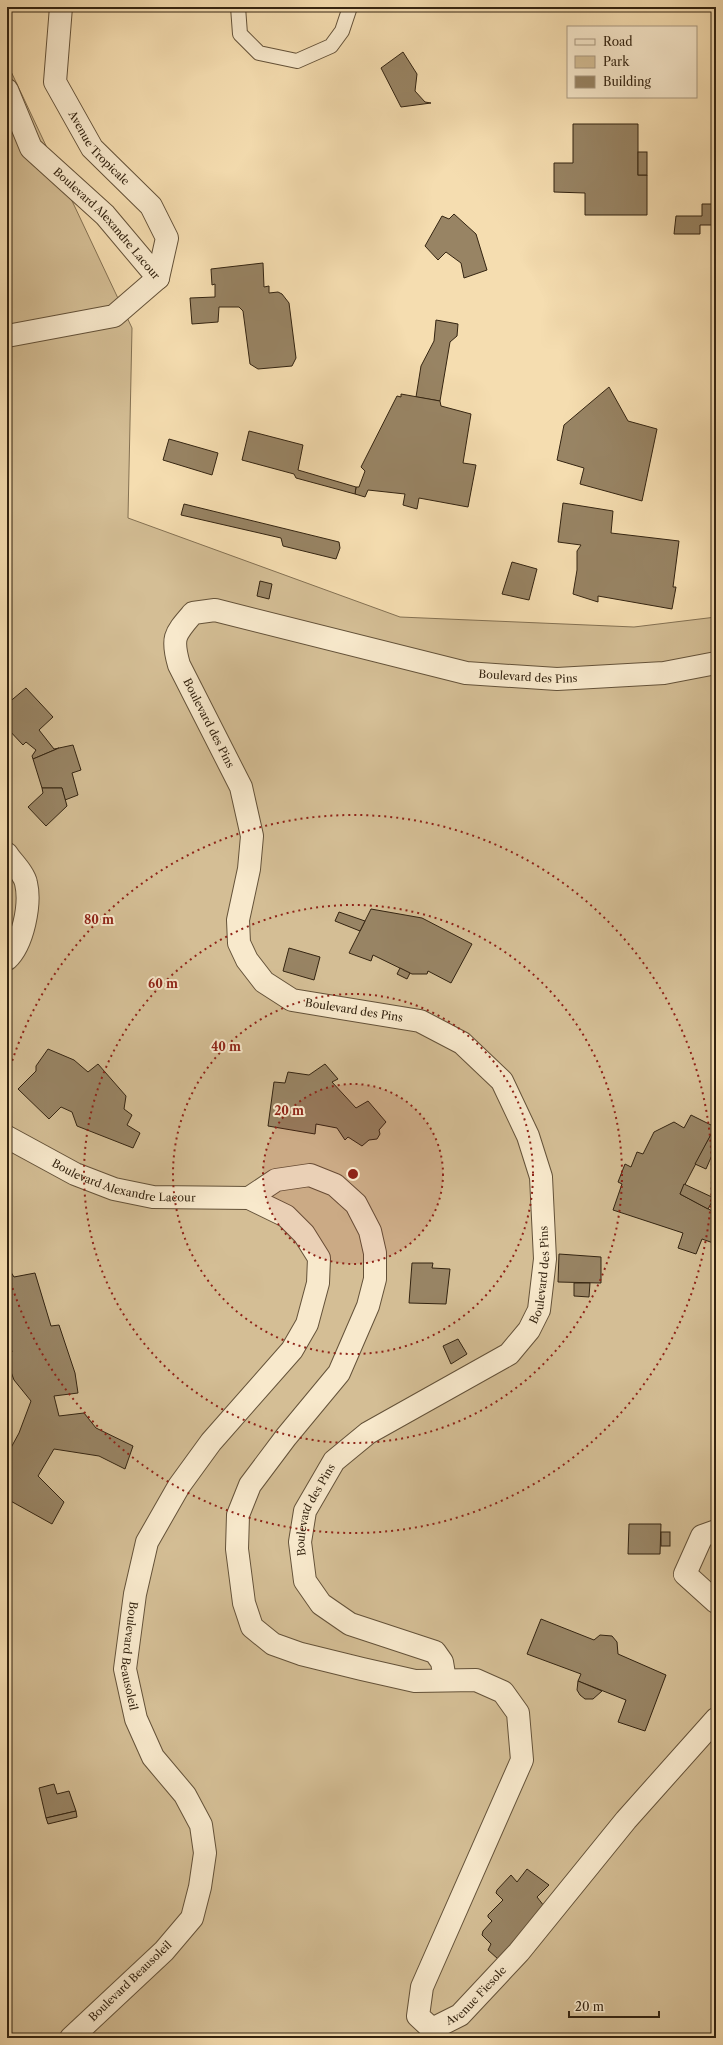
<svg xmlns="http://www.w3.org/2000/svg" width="723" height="2045" font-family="'Libre Caslon Text',serif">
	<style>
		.green { fill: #d4be95; stroke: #847153 }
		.building { fill: #988464; stroke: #342411 }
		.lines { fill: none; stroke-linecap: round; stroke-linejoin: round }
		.lane-casing { stroke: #645239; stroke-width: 16 }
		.street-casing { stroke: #645239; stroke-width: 24 }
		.lane { stroke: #f8e9cc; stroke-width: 14 }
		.street { stroke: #f8e9cc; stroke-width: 22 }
		.ring { fill: none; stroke: #8f2418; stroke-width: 2; stroke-dasharray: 2 4 }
		.labels { text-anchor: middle; stroke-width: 4; stroke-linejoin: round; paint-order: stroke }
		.street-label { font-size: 11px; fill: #342411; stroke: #f8e9cc }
		.centre { fill: #8f2418; stroke: #f8e9cc; stroke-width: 2 }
		.ring-label { font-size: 12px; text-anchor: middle; font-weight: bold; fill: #8f2418; stroke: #f8e9cc; stroke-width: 4; stroke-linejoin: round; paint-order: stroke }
	</style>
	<rect width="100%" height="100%" fill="#f5ddb0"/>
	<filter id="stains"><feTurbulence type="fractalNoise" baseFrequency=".005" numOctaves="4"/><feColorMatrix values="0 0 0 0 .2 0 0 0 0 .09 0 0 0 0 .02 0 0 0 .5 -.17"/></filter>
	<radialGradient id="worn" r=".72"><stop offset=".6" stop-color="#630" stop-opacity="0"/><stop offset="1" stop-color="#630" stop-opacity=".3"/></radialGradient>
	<path class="green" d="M7,63L132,328L128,518L400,617L634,627L716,617V2038H7Z"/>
	<g class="building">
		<path d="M403,52L417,74L415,91L425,102L431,103L401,107L381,68Z"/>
		<path d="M573,124H638V175H647V215H585V193L554,192V163H573Z"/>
		<rect x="638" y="152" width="9" height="23"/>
		<path d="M702,204H716V225H700V234H674L676,216H702Z"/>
		<path d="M454,214L476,234L487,270L464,278L461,263L446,252L438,260L425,246L442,216L449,219Z"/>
		<path d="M263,263L264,287L269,286V293L278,292L282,294L289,303L296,358L292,366L258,369L250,364L243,311L239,307H219L218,322L192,324L190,298L215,297V284L212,285L211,269Z"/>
		<path d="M436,320L458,324L457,336L450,342L440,401L416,397L421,366L434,341Z"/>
		<path d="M609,387L628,421L657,429L642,501L580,484L584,468L557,460L564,425Z"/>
		<path d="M401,394L440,401L441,406L471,414L463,463L476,465L468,507L419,498L417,509L403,505L405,494L368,490L365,497L355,494L356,487H359L365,471L361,467L397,396L401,397Z"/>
		<path d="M249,431L303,445L298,470L356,487L355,494L296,478L294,474L242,460Z"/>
		<path d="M169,439L218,453L212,475L163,460Z"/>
		<path d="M563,503L613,511L611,533L679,541L673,587H676L672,609L598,596V602L573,594L577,570V551L581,545L558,542Z"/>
		<path d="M184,504L339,542L340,548L336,559L283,546L281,538L181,515Z"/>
		<path d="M512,562L537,569L529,600L502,594Z"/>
		<path d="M260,581L272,584L269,599L257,596Z"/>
		<path d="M26,688L53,717L39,730L54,749L59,748L33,759L32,756L36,750L26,742L23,745L7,728V704Z"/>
		<path d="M73,745L81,770L72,773L78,795L65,800L62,788H42L33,759L59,748Z"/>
		<path d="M42,788H62L67,806L46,826L28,807L43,793Z"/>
		<path d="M371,909L422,918L472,944L451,983L428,971L427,974H412L373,955L371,961L349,953Z"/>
		<path d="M339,912L365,921L360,931L335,921Z"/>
		<path d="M289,948L320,957L314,980L283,971Z"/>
		<path d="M400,968L410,973L407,979L397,974Z"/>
		<path d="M48,1049L74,1060L88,1072L98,1064L126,1096L124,1109L132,1115L127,1125L140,1133L133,1148L77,1126L72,1112L61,1107L49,1119L18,1089L36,1071V1066Z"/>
		<path d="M325,1064L338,1079L332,1082L356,1108L368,1101L386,1122L379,1130L380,1134L377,1139L369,1140L362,1146L348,1137L345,1140L337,1128L316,1124L315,1134L268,1126L274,1082L285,1083L288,1072L309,1075Z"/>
		<path d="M691,1115L715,1127L680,1194L716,1213V1244L702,1239L696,1254L678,1248L683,1233L613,1210L622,1184L618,1182L625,1164L631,1167L637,1152L643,1154L654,1132L674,1122L684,1128Z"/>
		<path d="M715,1127L716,1146L706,1169L695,1164Z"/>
		<path d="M684,1184L714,1198L708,1209L680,1194Z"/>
		<path d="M559,1254L601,1257V1283L558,1282Z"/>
		<path d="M412,1263H433L432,1268L450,1269L446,1304L409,1303Z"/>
		<path d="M7,1266L14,1277L35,1273L51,1326L59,1325L75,1373L78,1393L54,1396L59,1416L84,1413L96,1428L133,1446L125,1469L99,1456L54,1449L38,1476L64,1502L52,1524L7,1499V1455L19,1433L31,1401L14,1380L7,1361V1354L12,1352L9,1339H7Z"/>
		<path d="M574,1283H590L589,1297L574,1296Z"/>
		<path d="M458,1339L467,1354L451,1364L443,1346Z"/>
		<path d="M629,1524H661L660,1554H628Z"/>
		<rect x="661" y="1532" width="9" height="14"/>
		<path d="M541,1619L594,1640L600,1635L612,1636L617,1642L618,1654L666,1675L645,1731L618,1722L626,1700L578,1681L581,1674L527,1654Z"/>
		<path d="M578,1681L602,1691L593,1699H585L580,1695L577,1690Z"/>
		<path d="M54,1784L57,1794L69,1791L76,1811L46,1818L39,1788Z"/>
		<path d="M76,1811L77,1817L48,1824L46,1818Z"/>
		<path d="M527,1869L549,1885L537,1897L544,1906L498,1959L488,1950L491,1944L482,1935L483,1931L492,1921L488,1917V1915L503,1900L496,1893L497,1890L511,1875L517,1882Z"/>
	</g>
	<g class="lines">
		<g class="lane-casing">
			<path id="lane" d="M238,7L240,34L259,53L297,61L331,46L342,31L350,7"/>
		</g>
		<g class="street-casing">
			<g id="street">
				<path id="s1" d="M61,7L55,82L92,148L151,206L167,238L158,278"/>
				<path id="s2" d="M7,90L31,148L105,215L158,278L114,316L7,336"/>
				<path d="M7,854C12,862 24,873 26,883C31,904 23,944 7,959"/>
				<path id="s3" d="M7,1137L75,1174L114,1189L153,1197L249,1198L286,1216L304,1234L319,1258L318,1283L307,1324L292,1350L211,1442L179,1486L147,1542L135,1594L125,1669L136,1719L153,1757L185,1795L201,1825L205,1853L200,1887L192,1918L164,1951L71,2038"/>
				<path id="s4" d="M249,1198L276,1180L310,1175L335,1185L356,1204L370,1231L375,1253V1279L368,1306L339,1373L286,1437L250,1485L238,1515L237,1549L244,1603L252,1627L273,1644L301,1654L362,1669L415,1681L476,1680L503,1692L518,1713L522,1760L422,1987L418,2016L432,2029L460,2015L519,1952L626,1820L716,1719"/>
				<path d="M716,1531L702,1536L685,1574L716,1602"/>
				<path id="s5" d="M445,1680L442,1662L435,1652L350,1624L321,1604L305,1581L300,1542L305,1511L334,1461L368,1433L509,1354L529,1330L539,1310L545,1259L541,1177L528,1136L502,1081L462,1043L420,1021L292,1000L264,982L247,960L239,943L238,920L249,869L252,836L241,787L179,665C171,637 175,634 193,613L215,610L466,673L557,679L664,673L716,663"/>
			</g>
		</g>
		<use href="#lane" class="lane"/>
		<use href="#street" class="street"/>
	</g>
	<circle cx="353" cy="1174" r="90" fill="#8f2418" fill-opacity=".12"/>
	<g class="ring">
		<circle cx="353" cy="1174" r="90"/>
		<circle cx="353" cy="1174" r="180"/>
		<circle cx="353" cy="1174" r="269"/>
		<path d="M7 1078A359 359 0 1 1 7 1270"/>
	</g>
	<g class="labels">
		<g class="street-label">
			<text dy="4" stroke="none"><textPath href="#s1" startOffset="155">Avenue Tropicale</textPath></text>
			<text dy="4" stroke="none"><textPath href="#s2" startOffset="170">Boulevard Alexandre Lacour</textPath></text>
			<text dy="4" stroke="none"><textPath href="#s5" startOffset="1817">Boulevard des Pins</textPath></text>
			<text transform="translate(209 723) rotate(63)" y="4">Boulevard des Pins</text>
			<text transform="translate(354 1010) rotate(9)" y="4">Boulevard des Pins</text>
			<text dy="4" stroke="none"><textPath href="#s3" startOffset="127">Boulevard Alexandre Lacour</textPath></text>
			<text dy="4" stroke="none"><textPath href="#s5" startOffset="606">Boulevard des Pins</textPath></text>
			<text dy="4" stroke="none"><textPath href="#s5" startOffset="258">Boulevard des Pins</textPath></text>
			<text dy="4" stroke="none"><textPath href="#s3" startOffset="805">Boulevard Beausoleil</textPath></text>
			<text transform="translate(130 1981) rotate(-44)" y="4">Boulevard Beausoleil</text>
			<text dy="4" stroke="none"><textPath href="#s4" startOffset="1281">Avenue Fiesole</textPath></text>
		</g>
	</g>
	<circle cx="353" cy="1174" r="6" class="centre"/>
	<g class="ring-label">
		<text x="99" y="924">80 m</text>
		<text x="163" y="988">60 m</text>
		<text x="226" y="1051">40 m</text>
		<text x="289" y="1115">20 m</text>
	</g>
	<rect width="723" height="2045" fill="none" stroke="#f5ddb0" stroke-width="24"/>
	<rect x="8" y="8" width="707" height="2029" fill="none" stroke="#342411" stroke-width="2"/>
	<rect x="12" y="12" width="699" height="2021" fill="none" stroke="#342411"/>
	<rect x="567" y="26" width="130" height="72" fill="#f8e9cc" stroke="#aa9a81"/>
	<rect x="575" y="39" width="20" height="6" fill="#f8e9cc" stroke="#aa9a81"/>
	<text x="603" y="46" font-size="12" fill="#342411">Road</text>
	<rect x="575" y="56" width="20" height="12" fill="#d4be95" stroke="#aa9a81"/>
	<text x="603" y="66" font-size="12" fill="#342411">Park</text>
	<rect x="575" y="76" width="20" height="12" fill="#988464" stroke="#aa9a81"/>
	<text x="603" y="86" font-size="12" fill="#342411">Building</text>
	<path d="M569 2011v6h90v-6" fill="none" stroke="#342411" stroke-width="2"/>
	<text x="575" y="2011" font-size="12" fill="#342411" stroke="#f8e9cc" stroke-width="3" paint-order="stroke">20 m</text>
	<rect width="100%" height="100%" filter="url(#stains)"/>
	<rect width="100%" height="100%" fill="url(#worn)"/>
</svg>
